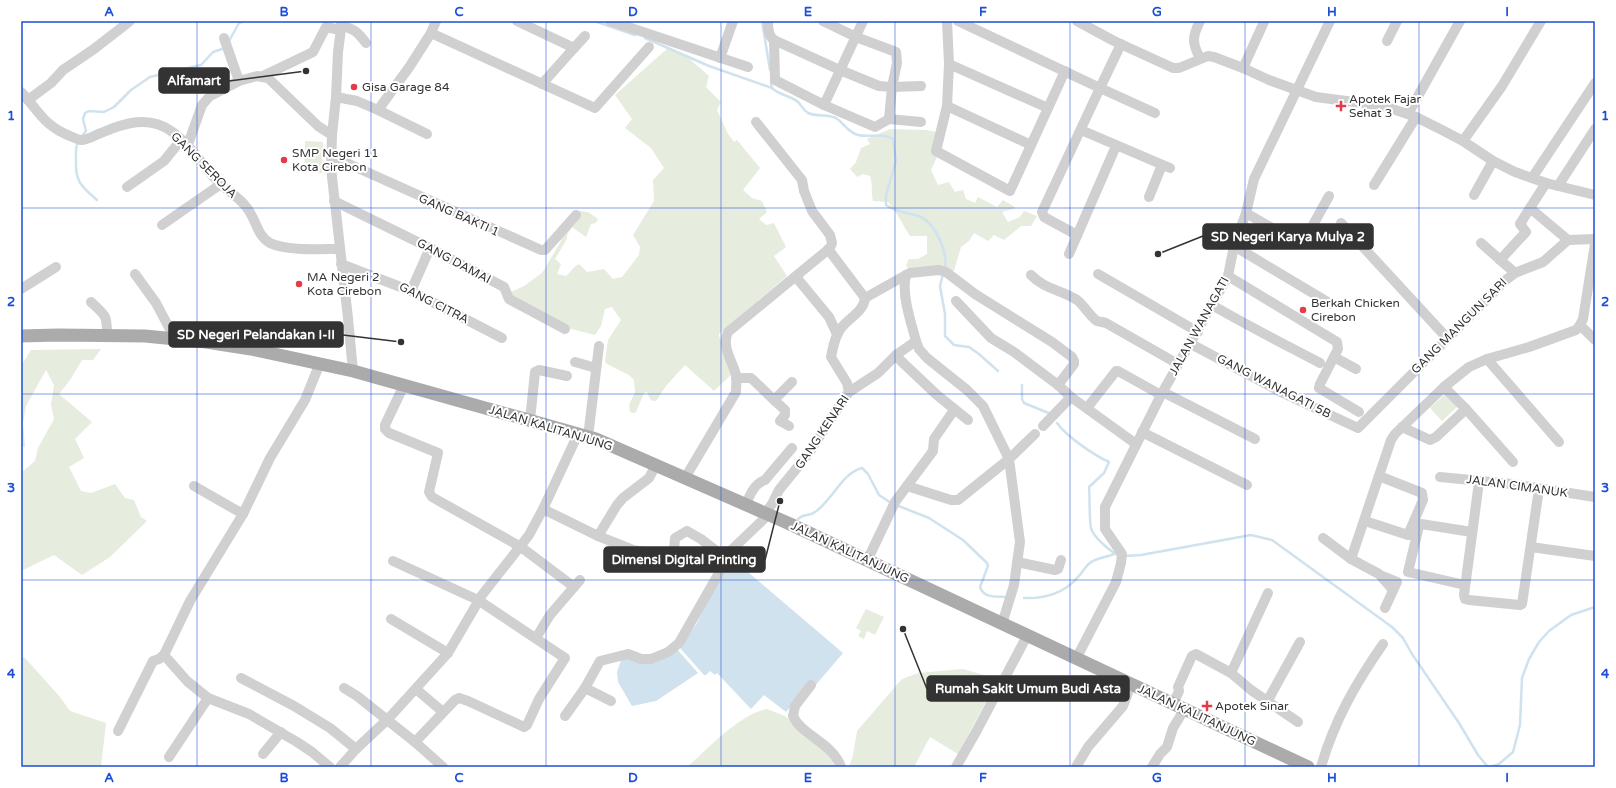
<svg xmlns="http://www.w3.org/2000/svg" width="1616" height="788" font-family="'Varela Round',sans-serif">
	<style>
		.green { fill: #e6ecde }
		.water { fill: #cfe2ed }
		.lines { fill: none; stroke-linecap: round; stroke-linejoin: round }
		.stream { stroke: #cfe2ed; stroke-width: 2.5 }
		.minor { stroke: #d0d0d0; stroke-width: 10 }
		.major { stroke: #ababab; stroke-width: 13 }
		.grid { fill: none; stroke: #1d4ed8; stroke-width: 1; stroke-opacity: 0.55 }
		.poi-dot { fill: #e43a4b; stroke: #fff; stroke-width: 1.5 }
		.labels { text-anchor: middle; stroke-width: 4; stroke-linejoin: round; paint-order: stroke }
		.poi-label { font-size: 12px; fill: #333; stroke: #fff; text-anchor: start }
		.street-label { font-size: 12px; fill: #333; stroke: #fff }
		.leader { fill: none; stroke: #333; stroke-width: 1.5 }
		.callout-dot { fill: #333; stroke: #fff; stroke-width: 1.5 }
		.callout { fill: #333; stroke: #333; stroke-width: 1.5 }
		.callout-label { font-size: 13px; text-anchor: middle; font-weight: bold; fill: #fff }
		.neatline { fill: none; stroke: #1d4ed8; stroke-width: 1.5 }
		.grid-label { font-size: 13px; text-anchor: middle; font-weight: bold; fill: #1d4ed8 }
	</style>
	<rect width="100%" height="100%" fill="#fff"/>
	<g class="green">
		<path d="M668,48L686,56L709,76L706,87L721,102L717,110L728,134L734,142L737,140L760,168L743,190L752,198L762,201L767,212L759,219L766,225L774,223L786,247L774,256L787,276L719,334V336L726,353L732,374L714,391L685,365L666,386L656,401H653L650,399L647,392L644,393L636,412L633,413L630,412L629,405L635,392L634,380L629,375L607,364L605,361L608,340L621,320L612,307L605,309L601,326L595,335L564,327L512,296L511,292L524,286L542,273L561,241V224L580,211L588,212L598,219L596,223L591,224L586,237L572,227L567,235V239L555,259L561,264L557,274L566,276C571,272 573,267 579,264L587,272L604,269L613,279L622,277L639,255L640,247L633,235L654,201L653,180L664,168L651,148L625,128L632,119L615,95Z"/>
		<path d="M890,129L926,130L937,132L932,154L937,157L931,170L938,185L949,182L955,192L963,190L966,199L975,203L978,197L997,207L1003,200L1015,207L1013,209L1002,212L1008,222L1020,217L1024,211L1037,216L1031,226H1021L1004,240L994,235L988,241L974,233L969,241L961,247L954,271L943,268L908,269L906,265L909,259H918L927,254V236H910C902,224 897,212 888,202L873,201C871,193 873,184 870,176L863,174L857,177L850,169L856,162L861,148L870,144L867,139Z"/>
		<path d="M305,141L323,142L322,173L304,172Z"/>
		<path d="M101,349L93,360H82L70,380L59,394L92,422L75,439L84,458L69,467L81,491L91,493L115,484L125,498L134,500L141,517L147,521L110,557L82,575L54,555L21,571V473L35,461L38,448L54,419L51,405L54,385L46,370L26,406L23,423L25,447L21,446V366L31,350Z"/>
		<path d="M1446,393L1458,406L1442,421L1430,408Z"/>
		<path d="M866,609L884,617L875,635L867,631L864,639L858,636L861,631L856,628Z"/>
		<path d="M21,656L25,658L60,697L70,711L106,723L101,767H21Z"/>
		<path d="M963,669L998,679L958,754L930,737L914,767H849L853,755L857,731L902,679L918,673Z"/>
		<path d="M767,709L785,716L831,757L835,767H687C709,748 738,715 767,709Z"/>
	</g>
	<g class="water">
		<path d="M729,556L843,653L814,687L809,684L786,712L764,695L751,709L717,673L715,675L710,671L706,675H704L680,648L697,623Z"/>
		<path d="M676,648L698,673L656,701L632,706L618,682L617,672L622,657L642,661Z"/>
	</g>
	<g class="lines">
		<g class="stream">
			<path d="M594,21L635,35"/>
			<path d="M762,21L770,70"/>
			<path d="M645,38L709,66L772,88"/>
			<path d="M229,41L239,23L244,21"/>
			<path d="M771,81C771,84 771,87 773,89C780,95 791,96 798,102C802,106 803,110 808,113C817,117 828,114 836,118C844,123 846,131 858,135C870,138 883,132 893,139L896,161L886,195V205C897,213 908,212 921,217C936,224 948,253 945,269"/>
			<path d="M82,136L86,131L83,119L85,113L89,111L104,112L114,107L131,90L150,77L201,65L213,52L225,48"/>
			<path d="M78,142C75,148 76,154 76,160C75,182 81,186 97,200"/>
			<path d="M943,274L940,286L945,314V336L954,345L969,347L979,354L998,371"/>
			<path d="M1022,385V399L1024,403L1051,414"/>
			<path d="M1057,423C1067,437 1094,455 1109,462L1104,473L1089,487C1090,499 1089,517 1091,528C1093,537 1112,553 1120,556"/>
			<path d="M896,505L929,518L963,540L987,563L988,566L980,587C984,599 997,596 1007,597"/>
			<path d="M798,519C804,513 809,517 815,512C831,502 843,472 862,468L868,474L879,495L891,503"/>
			<path d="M1125,556L1141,555L1251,535L1272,540L1392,627L1403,638L1412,654L1459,723L1478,755L1488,767"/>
			<path d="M1024,598C1044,599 1065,593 1078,577C1083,572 1087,563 1093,561C1099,558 1107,557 1114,554"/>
			<path d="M1490,767L1499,764L1513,752L1520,725L1522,678L1529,659L1539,642L1549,631L1571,615L1595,607"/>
		</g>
		<g class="minor">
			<path d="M342,21L338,52L336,97L332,135L331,168L348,318L353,371"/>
			<path d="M436,21L431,33L595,108L649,47"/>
			<path d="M517,21L574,48L542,84"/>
			<path d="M610,21L748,67"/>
			<path d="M768,21C768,28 768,36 774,40L775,80L824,105L875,127L889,119"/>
			<path d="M823,21L856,37L896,52L897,63L892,87L921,86"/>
			<path d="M947,21L949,64L947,106L936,151L1010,191L1065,71"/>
			<path d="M958,21L1100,88L1121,44"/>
			<path d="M1077,21L1114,41L1173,68H1179L1208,56L1214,57L1243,68L1269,80L1316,97L1384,106L1416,117L1442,130L1463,141L1493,161L1515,172L1546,183L1595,195"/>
			<path d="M1200,21C1192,37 1192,43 1200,58"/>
			<path d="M341,25C355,30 357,31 366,43"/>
			<path d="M224,38L239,81"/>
			<path d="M774,40L840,70L879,86L892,87L889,119L921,122"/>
			<path d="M1387,41L1397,21"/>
			<path d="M574,48L585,36"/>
			<path d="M720,58L733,21"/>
			<path d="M949,64L1048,108"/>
			<path d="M1243,68L1264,22"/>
			<path d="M263,76L313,52L326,27L340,30"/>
			<path d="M21,92C39,111 44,126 70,136C73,137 78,140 81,140C88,140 95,135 101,133C124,123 149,115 171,131C190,144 204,167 220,184C229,192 240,198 247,208C256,219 257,236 270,243C286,251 321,249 339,249"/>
			<path d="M336,97L357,101L378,110L410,66L431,33"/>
			<path d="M28,100L51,83L63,70L94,49L130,21"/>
			<path d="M824,105L863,21"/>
			<path d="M947,106L1031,145"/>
			<path d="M378,110L427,134"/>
			<path d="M1408,114L1460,21"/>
			<path d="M1081,130L1170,168"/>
			<path d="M1463,141L1502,86L1541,21"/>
			<path d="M187,147L202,105L210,96L239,81L257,76L268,78L318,126L332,135"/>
			<path d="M331,156L541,250H545L576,215"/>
			<path d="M1532,178L1595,83"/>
			<path d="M1546,183L1530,208L1568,240"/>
			<path d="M1374,185L1416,117"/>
			<path d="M1558,186L1595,129"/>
			<path d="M127,187L164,161L181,140"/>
			<path d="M1474,195L1493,161"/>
			<path d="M1149,197L1162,165"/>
			<path d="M334,201L430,248L504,287L509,299L565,329"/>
			<path d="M1246,213L1300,244L1308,234L1329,196"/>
			<path d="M1341,223L1447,338"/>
			<path d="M162,225L221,184"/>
			<path d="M1077,235L1044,217L1042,212L1100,88L1155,113"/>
			<path d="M1481,243L1515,273"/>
			<path d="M1234,246L1331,304"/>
			<path d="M1069,254L1116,146"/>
			<path d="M1500,260L1526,232L1520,224L1530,208"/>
			<path d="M341,264L411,291L502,338"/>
			<path d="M135,274L156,303L175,339"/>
			<path d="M1098,274L1198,332"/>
			<path d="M1031,275C1044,289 1062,290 1077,300C1084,305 1091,318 1097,321C1100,322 1103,322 1106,323L1178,364"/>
			<path d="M1228,276L1337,342L1338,349L1320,384L1319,388L1359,412"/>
			<path d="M796,277L829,317L837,334"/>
			<path d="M21,289L56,267"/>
			<path d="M411,291L430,248"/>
			<path d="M865,298L906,275"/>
			<path d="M956,301L991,338L1014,352L1058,385L1071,397L1136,444"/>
			<path d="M91,302C106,316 107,315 107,335"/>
			<path d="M1212,305C1248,326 1284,344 1320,363"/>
			<path d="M1580,325L1595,340"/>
			<path d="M916,341L919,349L927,358L967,390L983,406L1009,459L1020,542L1014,585L1002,624"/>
			<path d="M1191,344L1283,393L1358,428L1507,279L1515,273L1543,262L1568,240L1595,239"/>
			<path d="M1334,357L1356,369"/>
			<path d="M1487,359L1559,442"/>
			<path d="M575,362L596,368"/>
			<path d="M320,363L305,400L270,458L243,514L190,601L164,655L187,681L208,698L249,714L297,742L312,752L330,767"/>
			<path d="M736,378H751L774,400L792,382"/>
			<path d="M404,385L385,425V429L389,433L438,453L429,492L432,497L521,547L574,587"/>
			<path d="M1444,387L1466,409L1513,462"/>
			<path d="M849,392L878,373L896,355"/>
			<path d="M1163,392L1255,439"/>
			<path d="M774,400L785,410V415L780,421L789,426"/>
			<path d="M1087,408L1116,371H1118L1161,395"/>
			<path d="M530,420L535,372L539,370L567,376"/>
			<path d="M968,420L937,395L901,361L896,355L916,341C911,322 901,294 906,275L910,273L939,270L946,272L975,294L1052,342L1072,357L1074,361V364L1058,385"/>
			<path d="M1043,426L1071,397"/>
			<path d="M1402,427L1430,440L1436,437L1466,409"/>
			<path d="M1142,432L1247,485"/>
			<path d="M588,437L599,346"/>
			<path d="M1440,477L1512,484L1595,497"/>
			<path d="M685,478L736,392C736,386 737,381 736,375C733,362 721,347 728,332L830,248L832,243L830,235L812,211L804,191L802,180L756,122"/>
			<path d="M1479,482L1464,595L1465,599L1469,600L1520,605L1522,604L1539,489"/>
			<path d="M194,486L243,514"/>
			<path d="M907,486L951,500H958L1009,459L1035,434"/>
			<path d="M746,505C749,496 755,483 765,480L792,448"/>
			<path d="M543,509L598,536L633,550L649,553L665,560L674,551L675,538L687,531L701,539L724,557L768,515"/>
			<path d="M765,513L772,504L779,490L809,453L843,400L849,392L847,383L831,357C833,347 835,335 842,327C849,318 864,311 865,298L828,249"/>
			<path d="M1365,521L1408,535L1423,500L1422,493L1379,476"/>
			<path d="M598,536L617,505L623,498L649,478L656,465"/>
			<path d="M1323,538L1351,559L1379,574L1393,590"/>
			<path d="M1531,547L1595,556"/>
			<path d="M1351,559L1391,440L1395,434L1444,387L1469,367L1487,359L1529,347L1576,330L1580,325L1583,319L1595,244"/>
			<path d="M393,561L478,600L565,658L539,699L527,725L524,727L468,701L459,698L455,700L415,742L443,767"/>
			<path d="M867,561L895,502L933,451L934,439L954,410"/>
			<path d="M1017,562L1055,570L1058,569L1061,560"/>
			<path d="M1382,576L1397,582L1385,608"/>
			<path d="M1465,585L1408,572L1419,526L1421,524L1472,532"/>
			<path d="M391,619L448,653"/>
			<path d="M536,638L550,615L580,580"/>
			<path d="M1076,659L1116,582L1121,563L1122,554L1105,529V507L1161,395L1228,276L1234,246L1246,213L1254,179L1330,21"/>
			<path d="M1231,673L1268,593"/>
			<path d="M241,678L294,706L330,728L356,749"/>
			<path d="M811,685L795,706L793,716C801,735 833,743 841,767"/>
			<path d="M344,688L357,696L415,742"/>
			<path d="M585,688L611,701"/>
			<path d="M416,689L443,712"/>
			<path d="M1268,700L1300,642"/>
			<path d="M1173,704L1179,691L1178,687L1191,658L1192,656L1196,654L1231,673L1251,690L1298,722"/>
			<path d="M565,716L585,688L600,661L628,654L641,659H651L668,652L679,643L719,573L724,557"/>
			<path d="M118,731L153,661L159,659L164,655"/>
			<path d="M263,754L281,732"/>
			<path d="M169,757L208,698"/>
			<path d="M340,767L356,749L388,719L448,653L482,595L529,535L543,509L578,434"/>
			<path d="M956,767L976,732L1027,636"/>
			<path d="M1076,767L1088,747L1123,706L1131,685"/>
			<path d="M1152,767L1160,754L1167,747L1173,728L1184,710"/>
			<path d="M1321,767C1334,721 1356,683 1383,644"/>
		</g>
		<path class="major" d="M21,336L58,335L145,336L206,342L251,349L353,371L596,439L790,524L1308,767"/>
	</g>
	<path class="grid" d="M197,21V767M371,21V767M546,21V767M721,21V767M895,21V767M1070,21V767M1245,21V767M1419,21V767M21,208H1595M21,394H1595M21,580H1595"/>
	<g class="poi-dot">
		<circle cx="354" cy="87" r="4"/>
		<path d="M1339 100h4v4h4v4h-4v4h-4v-4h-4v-4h4z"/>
		<circle cx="284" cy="160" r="4"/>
		<circle cx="299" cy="284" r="4"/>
		<circle cx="1303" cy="310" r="4"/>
		<path d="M1205 700h4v4h4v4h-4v4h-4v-4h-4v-4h4z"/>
	</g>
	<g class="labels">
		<g class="poi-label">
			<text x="362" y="91">Gisa Garage 84</text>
			<text x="1349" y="103">Apotek Fajar<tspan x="1349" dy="14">Sehat 3</tspan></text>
			<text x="292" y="157">SMP Negeri 11<tspan x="292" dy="14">Kota Cirebon</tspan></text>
			<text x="307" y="281">MA Negeri 2<tspan x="307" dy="14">Kota Cirebon</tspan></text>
			<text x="1311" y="307">Berkah Chicken<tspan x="1311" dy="14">Cirebon</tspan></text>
			<text x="1215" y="710">Apotek Sinar</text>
		</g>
		<g class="street-label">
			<text transform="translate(204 165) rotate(45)" y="4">GANG SEROJA</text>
			<text transform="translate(459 215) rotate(24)" y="4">GANG BAKTI 1</text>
			<text transform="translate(454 261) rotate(28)" y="4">GANG DAMAI</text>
			<text transform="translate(434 303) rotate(27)" y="4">GANG CITRA</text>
			<text transform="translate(1199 326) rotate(-61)" y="4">JALAN WANAGATI</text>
			<text transform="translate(1459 326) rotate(-45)" y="4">GANG MANGUN SARI</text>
			<text transform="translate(1274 386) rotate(27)" y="4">GANG WANAGATI 5B</text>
			<text transform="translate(551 428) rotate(17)" y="4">JALAN KALITANJUNG</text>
			<text transform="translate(822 432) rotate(-56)" y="4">GANG KENARI</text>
			<text transform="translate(1517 486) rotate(8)" y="4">JALAN CIMANUK</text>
			<text transform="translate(850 552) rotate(25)" y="4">JALAN KALITANJUNG</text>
			<text transform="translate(1197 715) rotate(25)" y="4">JALAN KALITANJUNG</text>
		</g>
	</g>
	<path class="leader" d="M306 71L229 81M1158 254L1203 236M401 342L343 335M780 501L765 560M903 629L927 689"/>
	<g class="callout-dot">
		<circle cx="306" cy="71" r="4"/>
		<circle cx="1158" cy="254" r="4"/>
		<circle cx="401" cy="342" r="4"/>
		<circle cx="780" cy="501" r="4"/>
		<circle cx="903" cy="629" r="4"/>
	</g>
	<g class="callout">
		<rect x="159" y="68" width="70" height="25" rx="4"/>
		<rect x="1203" y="224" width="170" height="25" rx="4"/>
		<rect x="169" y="322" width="174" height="25" rx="4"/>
		<rect x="604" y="547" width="161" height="25" rx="4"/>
		<rect x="927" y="676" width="202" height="25" rx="4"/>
	</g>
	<g class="callout-label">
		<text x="194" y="85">Alfamart</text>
		<text x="1288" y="241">SD Negeri Karya Mulya 2</text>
		<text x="256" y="339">SD Negeri Pelandakan I-II</text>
		<text x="684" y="564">Dimensi Digital Printing</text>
		<text x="1028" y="693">Rumah Sakit Umum Budi Asta</text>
	</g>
	<rect width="1616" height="788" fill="none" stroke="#ffffff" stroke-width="44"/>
	<rect x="22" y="22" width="1572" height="744" class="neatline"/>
	<g class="grid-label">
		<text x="109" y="16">A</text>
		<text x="284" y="16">B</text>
		<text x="459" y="16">C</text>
		<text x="633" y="16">D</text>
		<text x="808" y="16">E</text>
		<text x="983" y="16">F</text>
		<text x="1157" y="16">G</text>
		<text x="1332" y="16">H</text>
		<text x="1507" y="16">I</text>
		<text x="11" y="120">1</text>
		<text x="1605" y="120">1</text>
		<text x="11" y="306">2</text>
		<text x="1605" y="306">2</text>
		<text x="11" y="492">3</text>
		<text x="1605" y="492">3</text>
		<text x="11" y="678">4</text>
		<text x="1605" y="678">4</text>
		<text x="109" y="782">A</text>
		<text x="284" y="782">B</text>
		<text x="459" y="782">C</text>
		<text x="633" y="782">D</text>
		<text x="808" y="782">E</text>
		<text x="983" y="782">F</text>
		<text x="1157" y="782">G</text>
		<text x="1332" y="782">H</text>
		<text x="1507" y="782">I</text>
	</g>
</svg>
